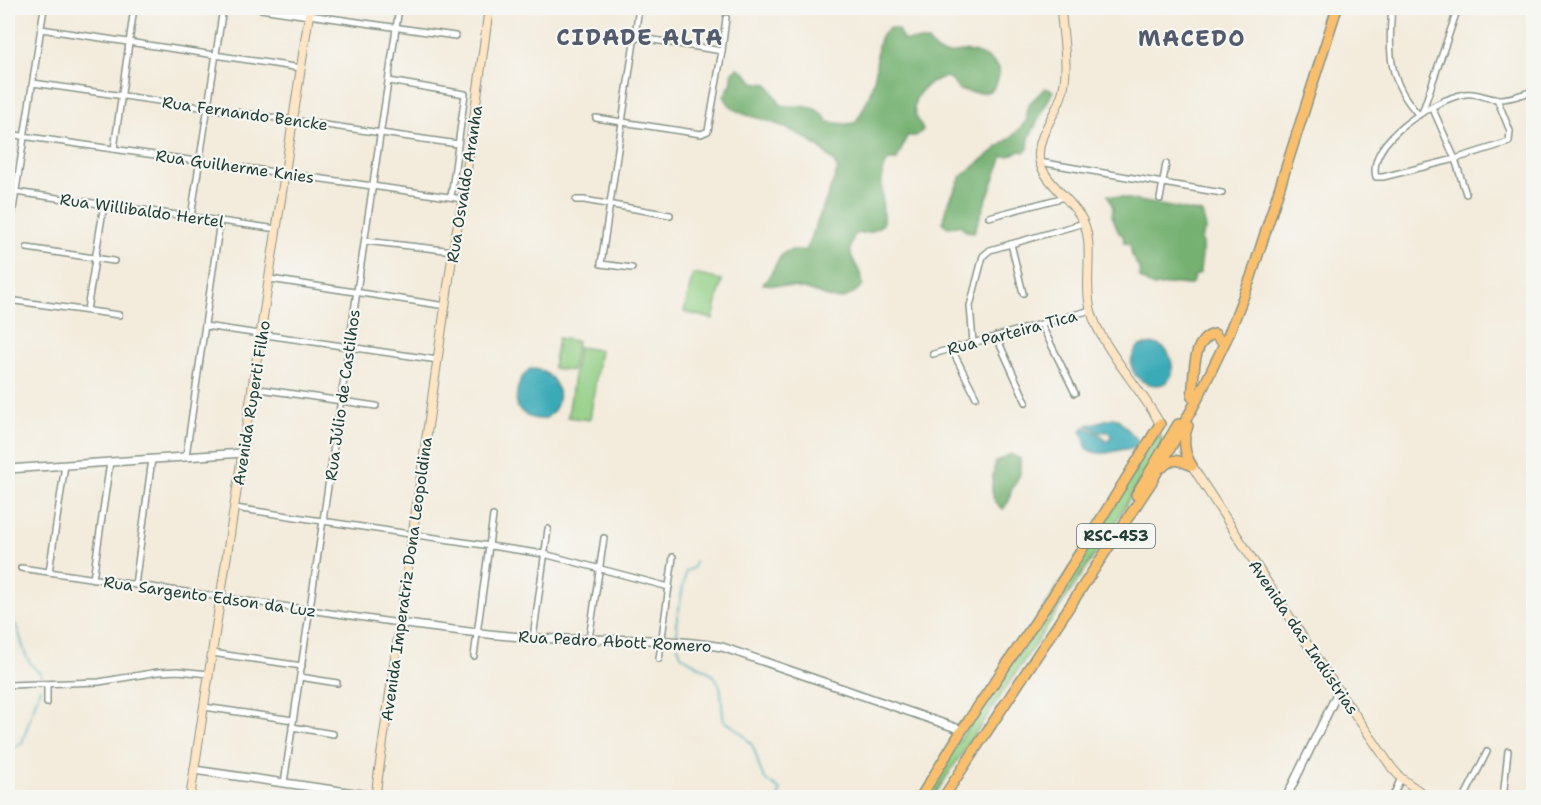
<svg xmlns="http://www.w3.org/2000/svg" width="1541" height="805" font-family="'Shantell Sans',sans-serif">
	<style>
		.green { fill: #91ce83; stroke: #58865c; stroke-width: 1.5 }
		.forest { fill: #74b171; stroke: #4a7752; stroke-width: 1.5 }
		.water { fill: #3aaab7; stroke: #2c7476; stroke-width: 1.5 }
		.lines { fill: none; stroke-linecap: round; stroke-linejoin: round }
		.stream { stroke: #3aaab7; stroke-width: 1.5 }
		.minor-casing { stroke: #899488; stroke-width: 8 }
		.tertiary-casing { stroke: #899488; stroke-width: 10 }
		.secondary-casing { stroke: #899488; stroke-width: 10 }
		.trunk-casing { stroke: #899488; stroke-width: 12 }
		.minor { stroke: #fff; stroke-width: 5 }
		.tertiary { stroke: #fff; stroke-width: 7 }
		.secondary { stroke: #fde5c5; stroke-width: 8 }
		.trunk { stroke: #f9bf6d; stroke-width: 9 }
		.labels { text-anchor: middle; stroke-width: 4.5; stroke-linejoin: round; paint-order: stroke }
		.shield { fill: #f6f6f2; stroke: #60746d; stroke-width: 1.5 }
		.shield-label { font-size: 15px; font-weight: bold; fill: #1f3d34 }
		.street-label { font-size: 16px; fill: #1f3d34; stroke: #f6f6f2 }
		.district-label { font-size: 22px; font-weight: bold; letter-spacing: 1.5px; fill: #535c6d; stroke: #f6f6f2 }
	</style>
	<rect width="100%" height="100%" fill="#f6f6f2"/>
	<filter id="ink" filterUnits="userSpaceOnUse"><feTurbulence type="fractalNoise" baseFrequency=".0167" numOctaves="2"/><feDisplacementMap in="SourceGraphic" scale="12" xChannelSelector="R" yChannelSelector="G"/><feConvolveMatrix kernelMatrix="1 2 1 2 8 2 1 2 1" color-interpolation-filters="sRGB"/></filter>
	<filter id="wash" filterUnits="userSpaceOnUse"><feTurbulence type="fractalNoise" baseFrequency=".008" numOctaves="4" result="noise"/><feDisplacementMap in="SourceGraphic" scale="24" xChannelSelector="R" yChannelSelector="G"/><feGaussianBlur stdDeviation="1.35" result="paint"/><feColorMatrix in="noise" values="0 0 0 0 0 0 0 0 0 0 0 0 0 0 0 0 0 1.4 0 .05"/><feComposite in="paint" operator="in"/></filter>
	<g filter="url(#wash)">
		<rect width="100%" height="100%" fill="#f3ebdb"/>
		<g class="green">
			<path d="M693,274L722,280L713,319L684,312Z"/>
			<path d="M558,338L577,341L572,371L553,368Z"/>
			<path d="M578,347L600,350L590,420L568,417Z"/>
			<path d="M1158,436H1161L1163,442L1108,535L933,797L922,798L1153,439Z"/>
		</g>
		<g class="forest">
			<path d="M890,28L898,30L903,40L928,41C938,57 945,55 961,52C974,49 991,58 999,68C999,98 982,94 959,90L953,82L946,77C929,80 908,97 916,116C918,121 921,125 923,130L916,136H907L897,160H889C877,172 884,207 883,224L871,232L855,234C842,259 861,262 863,285C838,309 834,297 807,290C792,286 778,285 763,284C780,267 775,244 806,251L838,169C828,148 792,129 771,122C753,116 732,115 724,96L732,82V72L739,68L749,76L753,82L768,84L781,105C799,108 818,102 828,122L846,124L855,123C864,110 872,91 875,75C878,61 874,35 890,28Z"/>
			<path d="M1045,88L1053,91L1029,138L1028,149L1024,152L1019,151L1009,156H1003L974,232L966,231L960,225L948,227L943,223L946,208L961,177L1016,133L1027,120L1026,111L1030,103Z"/>
			<path d="M1108,195L1202,213L1206,228L1201,239C1205,251 1200,261 1200,273L1195,276L1191,285C1185,285 1177,283 1171,284C1154,287 1156,290 1140,278L1139,268L1132,256L1130,244L1124,243L1123,235L1119,233L1112,216L1113,208Z"/>
			<path d="M1010,454L1020,459V474L1011,491L1009,501L1003,509C986,499 993,479 995,463Z"/>
		</g>
		<g class="water">
			<path d="M1155,344C1164,347 1168,350 1171,360C1183,404 1108,383 1139,346Z"/>
			<path d="M530,369C557,368 571,404 544,419C532,420 525,416 517,407C515,393 518,378 530,369Z"/>
			<path d="M1113,418L1118,419L1137,439L1138,443L1135,448C1117,448 1104,459 1087,449L1081,430L1085,427L1101,435L1105,441L1110,440L1112,435L1109,432H1099L1087,425Z"/>
		</g>
		<g class="lines">
			<g class="stream">
				<path d="M8,614C27,634 16,655 41,674L40,681"/>
				<path d="M678,638L676,624L686,571L693,568L695,562"/>
				<path d="M678,646L681,655C696,667 719,670 721,692C722,702 722,711 724,721C736,727 744,734 752,745C758,754 757,770 766,780C771,785 776,785 780,791L778,798"/>
				<path d="M8,751L22,743L40,688"/>
			</g>
		</g>
	</g>
	<g filter="url(#ink)">
		<g class="lines">
			<g class="minor-casing">
				<g id="minor">
					<path d="M1392,8C1388,51 1388,82 1419,115"/>
					<path d="M309,15L455,36"/>
					<path d="M41,29L301,68"/>
					<path d="M635,37L722,51"/>
					<path d="M389,81L465,94L451,197"/>
					<path d="M33,83L458,144"/>
					<path d="M1497,99L1510,131L1509,142L1455,159L1383,177H1376C1366,141 1436,99 1465,94C1477,92 1486,99 1497,99C1509,100 1522,94 1534,91"/>
					<path d="M1432,107L1455,159L1466,194"/>
					<path d="M1422,113L1458,8"/>
					<path d="M596,118L701,134L708,131L722,51L726,18"/>
					<path d="M8,134L463,199"/>
					<path d="M114,149L134,8"/>
					<path d="M1039,162L1222,193"/>
					<path d="M8,191L277,229"/>
					<path d="M1160,199L1166,164"/>
					<path d="M576,200H584L670,215"/>
					<path d="M12,216L44,8"/>
					<path d="M191,217L223,8"/>
					<path d="M989,217L1065,197"/>
					<path d="M365,241L454,251"/>
					<path d="M1011,244L1023,293"/>
					<path d="M27,248L114,261"/>
					<path d="M632,268L601,264L639,8"/>
					<path d="M270,279L446,306"/>
					<path d="M8,300L119,315"/>
					<path d="M87,310L104,204"/>
					<path d="M1041,324L1075,393"/>
					<path d="M205,326L438,360"/>
					<path d="M996,336L1026,402"/>
					<path d="M973,342L970,306L983,256L990,250L1084,223"/>
					<path d="M951,348L976,397"/>
					<path d="M933,354L1091,310"/>
					<path d="M253,388L376,406"/>
					<path d="M186,456L220,221"/>
					<path d="M235,508L544,554L669,587"/>
					<path d="M21,568L399,623"/>
					<path d="M49,572L65,465"/>
					<path d="M93,579L110,462"/>
					<path d="M135,585L152,459"/>
					<path d="M533,638L548,529"/>
					<path d="M589,639L604,538"/>
					<path d="M212,653L302,666"/>
					<path d="M474,656L493,516"/>
					<path d="M659,659L673,557"/>
					<path d="M300,677L337,683"/>
					<path d="M8,685L99,682L158,672L178,671L209,674"/>
					<path d="M47,703V684"/>
					<path d="M204,707L293,720"/>
					<path d="M292,727L333,734"/>
					<path d="M284,783L399,8"/>
					<path d="M1392,798L1401,778"/>
					<path d="M1464,798L1487,752"/>
					<path d="M1503,798L1508,751"/>
				</g>
			</g>
			<g class="tertiary-casing">
				<g id="tertiary">
					<path d="M261,8L309,15"/>
					<path d="M8,469L243,453"/>
					<path d="M399,623C444,629 488,635 533,638C596,641 660,636 722,647L962,730"/>
					<path d="M194,770L375,796"/>
					<path d="M1286,798L1339,690"/>
				</g>
			</g>
			<g class="secondary-casing">
				<g id="secondary">
					<path d="M1061,8C1062,35 1070,67 1062,94C1056,115 1037,135 1039,158C1041,180 1073,200 1083,221C1095,246 1083,283 1091,311C1101,348 1142,389 1160,424"/>
					<path d="M1192,466L1319,662L1392,768L1401,778L1429,798"/>
					<path d="M190,798L310,8"/>
					<path d="M375,798L454,244L463,199L489,8"/>
				</g>
			</g>
			<g class="trunk-casing">
				<g id="trunk">
					<path d="M1192,397C1195,378 1190,339 1215,334L1220,340"/>
					<path d="M1188,426C1182,440 1184,453 1192,466"/>
					<path d="M1163,467C1173,456 1181,461 1192,466"/>
					<path d="M1136,495L1178,424"/>
					<path d="M920,798L962,730L1053,596L1160,424"/>
					<path d="M943,798L1151,483L1199,396L1228,336L1251,277L1337,8"/>
				</g>
			</g>
			<use href="#minor" class="minor"/>
			<use href="#tertiary" class="tertiary"/>
			<use href="#secondary" class="secondary"/>
			<use href="#trunk" class="trunk"/>
		</g>
	</g>
	<g class="labels">
		<rect class="shield" x="1077" y="524" width="78" height="24" rx="4.5"/>
		<g class="shield-label">
			<text x="1116" y="541">RSC-453</text>
		</g>
		<g class="street-label">
			<text transform="translate(245 113) rotate(8)" y="6">Rua Fernando Bencke</text>
			<text transform="translate(235 166) rotate(8)" y="6">Rua Guilherme Knies</text>
			<text transform="translate(464 184) rotate(-81)" y="6">Rua Osvaldo Aranha</text>
			<text transform="translate(142 210) rotate(8)" y="6">Rua Willibaldo Hertel</text>
			<text transform="translate(1012 332) rotate(-15)" y="6">Rua Parteira Tica</text>
			<text transform="translate(342 395) rotate(-82)" y="6">Rua Júlio de Castilhos</text>
			<text transform="translate(251 403) rotate(-81)" y="6">Avenida Ruperti Filho</text>
			<text transform="translate(406 579) rotate(-82)" y="6">Avenida Imperatriz Dona Leopoldina</text>
			<text transform="translate(210 596) rotate(8)" y="6">Rua Sargento Edson da Luz</text>
			<text transform="translate(1304 637) rotate(56)" y="6">Avenida das Indústrias</text>
			<text transform="translate(615 641) rotate(3)" y="6">Rua Pedro Abott Romero</text>
		</g>
		<g class="district-label">
			<text x="640" y="45">CIDADE ALTA</text>
			<text x="1192" y="46">MACEDO</text>
		</g>
	</g>
	<rect width="1541" height="805" fill="none" stroke="#f6f6f2" stroke-width="30"/>
</svg>
